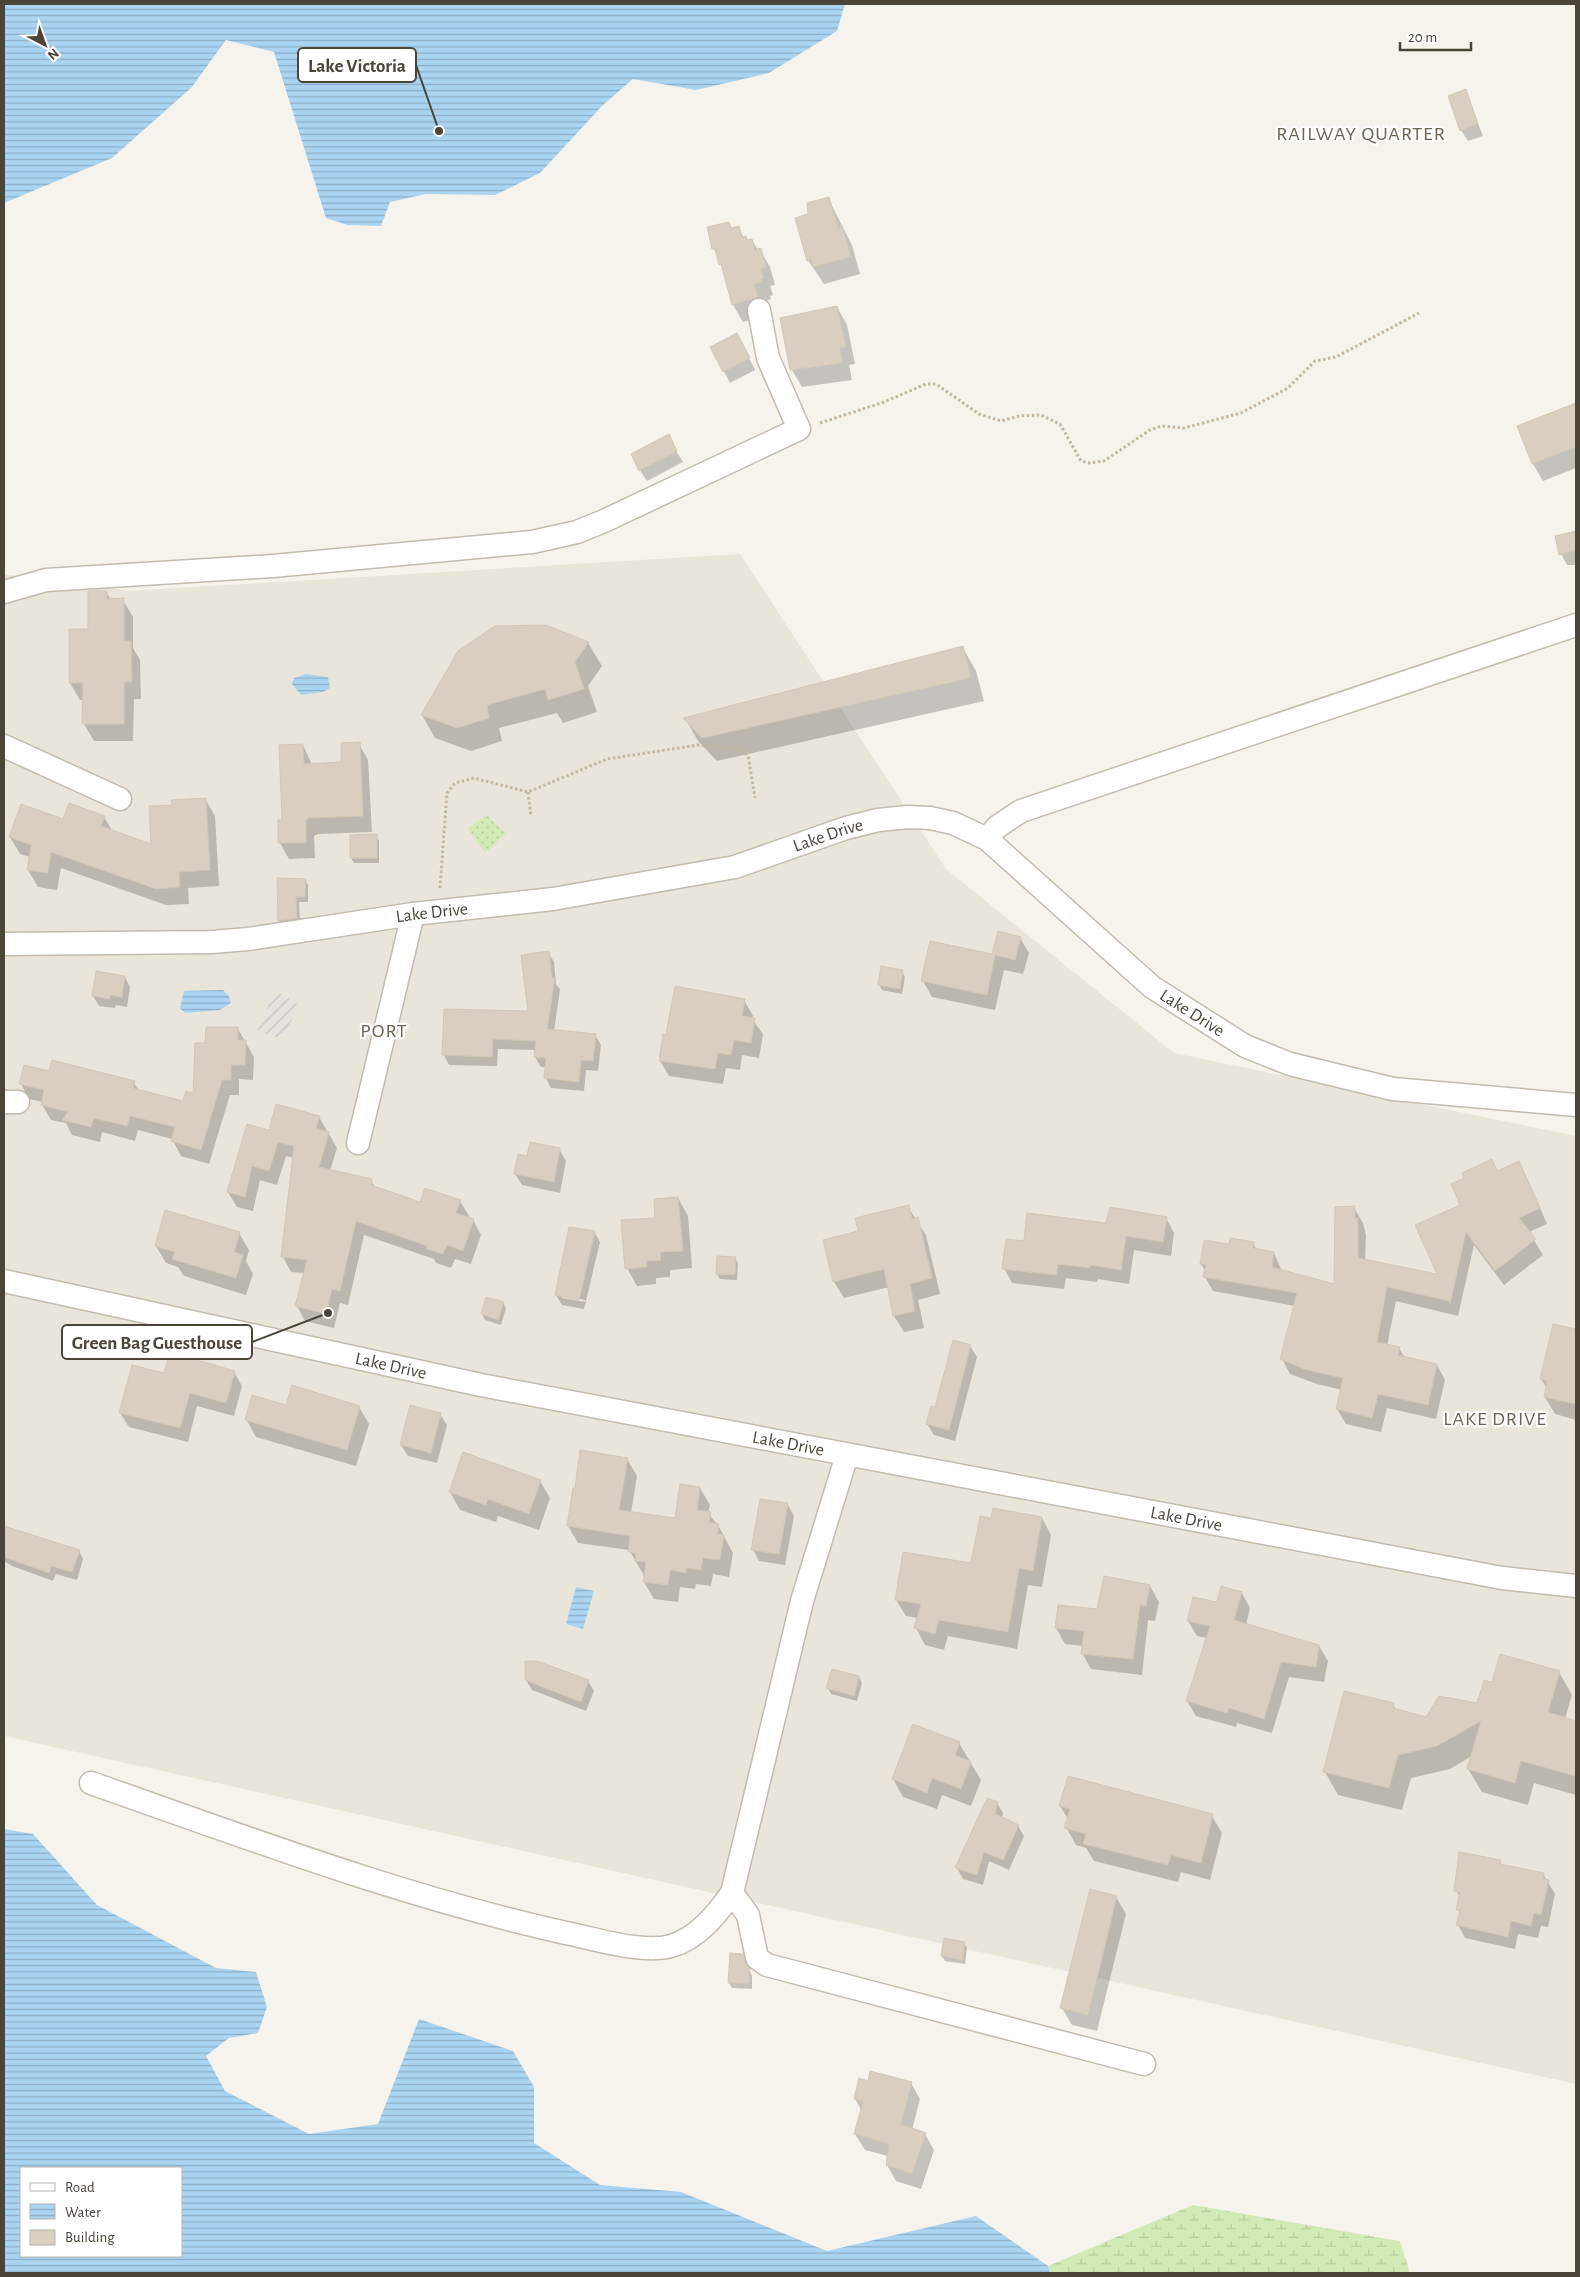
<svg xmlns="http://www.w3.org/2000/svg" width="1580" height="2277" font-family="'Alegreya Sans',sans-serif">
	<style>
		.residential { fill: #eae5da }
		.industrial { fill: url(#industrial-furrows) }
		.green { fill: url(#green-dots) }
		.wetland { fill: url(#wetland-marsh) }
		.water { fill: url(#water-rules); fill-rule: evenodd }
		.shadow { fill: #0003; fill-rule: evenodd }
		.building { fill: #d8cfc1; stroke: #d3c7b4 }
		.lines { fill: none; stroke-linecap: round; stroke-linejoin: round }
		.minor-casing { stroke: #c2bbae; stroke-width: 25 }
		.path { stroke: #c4b79f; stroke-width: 3; stroke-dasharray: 2.5 2.5; stroke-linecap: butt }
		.minor { stroke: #fff; stroke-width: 22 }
		.labels { text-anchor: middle; stroke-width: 4.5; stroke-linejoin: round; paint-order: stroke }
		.street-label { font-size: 18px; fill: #4b4439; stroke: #fff }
		.quarter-label { font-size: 20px; letter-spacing: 1px; fill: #6e6250; stroke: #fff }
		.leader { fill: none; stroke: #4b4439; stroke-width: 2 }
		.callout-dot { fill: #4b4439; stroke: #fff; stroke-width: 2 }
		.callout { fill: #fff; stroke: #4b4439; stroke-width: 2 }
		.callout-label { font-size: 19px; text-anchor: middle; font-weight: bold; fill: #4b4439 }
	</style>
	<defs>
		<pattern id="industrial-furrows" width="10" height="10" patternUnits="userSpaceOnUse" patternTransform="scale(1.25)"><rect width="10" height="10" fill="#e6e2dd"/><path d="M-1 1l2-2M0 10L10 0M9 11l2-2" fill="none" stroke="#c7c3be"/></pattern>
		<pattern id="green-dots" width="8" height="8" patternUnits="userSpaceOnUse" patternTransform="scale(1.25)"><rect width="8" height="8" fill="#d2eab5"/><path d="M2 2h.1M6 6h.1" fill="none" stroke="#b6ca9c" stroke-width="1.8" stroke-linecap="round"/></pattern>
		<pattern id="wetland-marsh" width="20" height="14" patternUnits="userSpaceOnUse" patternTransform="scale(1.25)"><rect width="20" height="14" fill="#d2eab5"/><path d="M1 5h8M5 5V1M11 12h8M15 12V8" fill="none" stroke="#b6ca9c"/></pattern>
		<pattern id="water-rules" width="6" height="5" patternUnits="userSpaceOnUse" patternTransform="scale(1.25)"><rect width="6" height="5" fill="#a9d4f2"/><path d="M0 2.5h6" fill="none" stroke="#8caec5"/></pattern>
	</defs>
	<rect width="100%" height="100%" fill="#f6f3ec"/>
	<path class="residential" d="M740,554L946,869L1174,1053L1576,1136V2084L4,1736V574L128,591Z"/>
	<path class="industrial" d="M275,990L300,1006L281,1039L257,1031Z"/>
	<path class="green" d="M487,815L506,833L485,853L468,828Z"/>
	<path class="wetland" d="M1193,2205L1400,2241L1410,2273H1050L1048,2266Z"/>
	<g class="water">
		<path d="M4,4H845L837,31L769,73L696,90L633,79L603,105L540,173L495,195L426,194L390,202L381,226L348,225L326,218L274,52L226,40L191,88L112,158L4,203Z"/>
		<path d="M306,674L328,677L330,688L323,692L301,695L292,684L294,678Z"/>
		<path d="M223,990L229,996L231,1003L220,1010L185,1013L180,1008L184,991Z"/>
		<path d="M576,1587L594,1591L583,1629L566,1624Z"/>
		<path d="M4,1829L33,1834L97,1905L216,1968L256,1972L267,2007L258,2033L229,2038L206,2056L225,2091L309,2134L378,2124L419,2019L513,2051L534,2087V2143L600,2185L681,2192L827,2251L976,2216L1048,2266L1050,2273H4ZM181,2168V2256H21V2168Z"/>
	</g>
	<g class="shadow">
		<path d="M1465,91L1483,136L1468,141L1461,130Z"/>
		<path d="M828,198L852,245L860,274L824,284L808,260L809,215Z"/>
		<path d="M728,223L732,229L738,227L744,238L748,241L752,240L758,250H760L770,267L775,285L770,286L773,295L770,296L771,299L763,302L767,315L743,322L733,305L724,270L714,249Z"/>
		<path d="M837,307L847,325L855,364L849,365L852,380L802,387L792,370Z"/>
		<path d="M743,346L755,370L730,383L712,348Z"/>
		<path d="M1576,404V468L1543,481L1533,464L1519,426Z"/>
		<path d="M673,446L683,462L647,481L640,470Z"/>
		<path d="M1576,532V565H1567L1561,554L1557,537Z"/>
		<path d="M106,592L111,600H123L133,617V648L140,660L141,699H134L133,741H94L84,724V700H80L70,683V630L89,631Z"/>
		<path d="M588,643L602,666L588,686L597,712L563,723L557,713L499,728L502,741L471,751L435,738L422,715Z"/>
		<path d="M963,648L976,671L984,701L717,761L698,741L685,718Z"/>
		<path d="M359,744L368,760L372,832L318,834L314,836L315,858L289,859L280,843L303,745L312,765L343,763Z"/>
		<path d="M205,799L215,816L219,886L188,888L189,904L166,905L61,868L57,890L38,887L28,870L30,857L20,854L10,837L64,820L104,817L113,832L153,846L173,806Z"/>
		<path d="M376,836L379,841V863H354L351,858Z"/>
		<path d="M278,879L305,880L308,885V902H299L300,923L282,926L279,921Z"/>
		<path d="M1020,938L1029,953L1023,974L1004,970L995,1010L932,997L923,981L993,955Z"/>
		<path d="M548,952L554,962L556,984L560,989L554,1031L595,1035L601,1045L598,1071L586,1070L584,1091L551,1088L546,1078L547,1067H541L535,1057L536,1050L498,1049L497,1066L449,1065L444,1055L529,1012Z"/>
		<path d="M902,971L905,977L902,994L882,990L879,985Z"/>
		<path d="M125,977L130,987L127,1007L116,1005L115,1008L99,1006L93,996Z"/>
		<path d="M744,1000L753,1016L752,1019L763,1034L759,1058L742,1055L740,1070L726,1068L723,1084L669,1076L660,1061Z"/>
		<path d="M238,1029L254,1057L253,1080L239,1079V1095H230L209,1164L181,1156L172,1139L138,1130L135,1141L102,1132L100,1142L72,1135L66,1123L51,1120L42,1105L43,1102L29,1099L21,1084L50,1072L134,1083L139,1091L183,1103L194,1095L206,1045Z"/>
		<path d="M319,1117L337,1148L330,1171L371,1180L375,1188L421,1203L460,1201L469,1216L468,1218L473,1220L481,1235L471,1264L455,1259L451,1268L436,1263L434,1259L364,1235L348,1305L340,1303L334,1328L305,1321L297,1306L305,1273L291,1272L283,1257L294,1158L286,1156L277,1185L260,1180L253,1211L237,1207L228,1192L269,1132Z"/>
		<path d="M559,1149L566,1161L560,1193L522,1185L515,1174L528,1157Z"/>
		<path d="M1492,1161L1498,1172L1518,1163L1527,1178L1547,1224L1529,1232L1543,1255L1504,1285L1474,1245L1458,1316L1396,1301L1387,1346L1399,1348L1405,1358L1437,1365L1445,1380L1436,1419L1387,1408L1381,1432L1346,1424L1337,1409L1342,1390L1317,1384L1290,1374L1282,1359L1295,1306L1213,1291L1205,1277L1206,1272L1201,1264L1205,1241L1230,1246L1253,1243L1257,1250L1274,1253L1282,1271L1336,1286L1354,1208L1363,1223L1366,1235L1365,1261L1439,1276L1462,1206L1466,1179Z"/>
		<path d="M678,1198L688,1216L692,1268L670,1270V1277L656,1278V1284L637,1286L627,1268L657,1219Z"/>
		<path d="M908,1207L926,1235L940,1294L918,1300L924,1328L904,1332L894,1316L889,1287L844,1298L834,1282L825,1241L860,1232Z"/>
		<path d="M1166,1218L1174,1233L1171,1256L1134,1250L1129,1284L1098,1279L1097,1282L1066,1278L1064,1289L1012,1283L1004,1268L1025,1243L1107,1224Z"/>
		<path d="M594,1232L600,1242L584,1309L562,1305L556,1295ZM562,1295L585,1300V1302L562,1298Z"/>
		<path d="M239,1233L249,1250L246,1261L253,1274L246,1295L184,1276L178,1267L166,1263L156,1246Z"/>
		<path d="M735,1258L738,1263L737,1280L720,1279L717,1274Z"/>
		<path d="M503,1303L506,1308L501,1325L485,1320L482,1314Z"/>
		<path d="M1554,1325L1576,1331V1420L1555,1414L1545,1397L1547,1388L1541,1379Z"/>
		<path d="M970,1346L977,1357L955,1441L934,1435L927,1424Z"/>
		<path d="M234,1372L242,1386L234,1416L197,1406L188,1442L129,1427L120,1413L165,1375Z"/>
		<path d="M359,1407L369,1424L356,1466L256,1437L246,1419Z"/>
		<path d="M440,1414L447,1425L437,1463L408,1456L401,1445Z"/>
		<path d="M627,1459L637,1476L631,1513L676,1519L700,1488L710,1505L708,1513L718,1525L733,1553L729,1577L713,1574L711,1586L696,1584L695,1589L680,1587L678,1602L654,1599L644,1582L645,1577L629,1550L578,1543L568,1526Z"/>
		<path d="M540,1481L550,1498L539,1530L498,1516L496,1522L460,1510L450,1492Z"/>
		<path d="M788,1505L794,1516L785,1565L759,1561L753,1550Z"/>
		<path d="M1042,1518L1051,1535L1042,1587L1028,1585L1017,1649L948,1636L944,1650L925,1645L916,1628L918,1618L906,1616L896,1600L972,1565L992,1519Z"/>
		<path d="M4,1527L79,1551L83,1559L77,1580L56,1574L53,1581L12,1566L4,1561Z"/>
		<path d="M1150,1586L1159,1602L1155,1621L1148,1620L1142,1675L1091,1669L1082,1653L1083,1646L1065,1644L1056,1628Z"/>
		<path d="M1242,1593L1250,1608L1246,1625L1319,1646L1328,1661L1324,1682L1289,1677L1272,1733L1237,1723L1236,1727L1196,1716L1187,1701L1207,1638L1197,1636L1188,1621L1218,1603Z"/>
		<path d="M1559,1672L1572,1695L1565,1719L1576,1722V1795L1534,1783L1528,1805L1482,1792L1468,1769L1472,1756L1450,1769L1411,1778L1402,1810L1338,1795L1325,1772L1393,1704L1396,1710L1426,1718L1478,1704L1493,1684Z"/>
		<path d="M859,1677L862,1683L857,1701L831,1694L828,1688Z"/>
		<path d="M526,1680L588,1681L594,1691L586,1711L532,1690Z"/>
		<path d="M959,1743L981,1780L971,1806L942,1795L937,1809L903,1797L893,1779Z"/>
		<path d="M997,1803L1003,1813L1002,1819L1018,1826L1024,1836L1009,1870L989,1861L983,1885L963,1879L957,1868Z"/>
		<path d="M1060,1806L1212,1816L1222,1833L1210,1880L1181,1872L1178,1882L1094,1861L1086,1848L1076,1845L1066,1827L1068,1819Z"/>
		<path d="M1500,1861L1502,1865L1543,1874L1555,1894L1548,1927L1541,1926L1538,1938L1518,1934L1515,1949L1465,1938L1458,1925L1460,1898L1456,1890Z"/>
		<path d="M1116,1897L1126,1914L1097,2031L1072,2025L1062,2008Z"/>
		<path d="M964,1943L967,1948L965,1964L945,1961L942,1956Z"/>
		<path d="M745,1960L752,1976V1989L732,1988L729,1983Z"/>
		<path d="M911,2083L920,2099L912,2130L925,2134L934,2150L921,2189L896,2181L887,2165L888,2156L865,2150L855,2134L862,2111L855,2099Z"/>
	</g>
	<g class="building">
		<path d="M1466,89L1478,124L1460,131L1448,96Z"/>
		<path d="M829,197L838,228L842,226L851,257L813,267L811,259L807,261L795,218L808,214L807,203Z"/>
		<path d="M729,222L731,228L739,226L742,237L746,236L747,240L752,239L755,250L761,248L766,267L761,269L764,278L761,279L762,282L754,284L758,297L732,305L721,264L719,265L715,249H712L707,227Z"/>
		<path d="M837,306L846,347L840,348L843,363L790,370L780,318Z"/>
		<path d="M737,333L750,358L723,372L710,347Z"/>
		<path d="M1576,403V447L1532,464L1517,426Z"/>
		<path d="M669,434L677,451L639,471L631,454Z"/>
		<path d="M1576,531V550L1559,555L1555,536Z"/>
		<path d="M88,591H107V599L124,598V641H131L132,682H124V724H82L83,683H69V629H88Z"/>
		<path d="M546,625L589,642L575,662L584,689L548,700L545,689L487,705L489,718L457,728L421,715L458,651L495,626Z"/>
		<path d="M963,646L971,678L702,738L683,718Z"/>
		<path d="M360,742L363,816L309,818L306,820V843H278V820H282L279,745L303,744L304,764L341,762V743Z"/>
		<path d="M206,798L210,870L179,872L180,887L156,889L51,852L48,873L27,870L31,845L9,837L21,804L63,819L69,803L105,816L101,826L151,844L149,806L172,805L171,800Z"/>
		<path d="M377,834V858H350V835Z"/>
		<path d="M277,878L306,879L305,897H296L297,918L278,921Z"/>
		<path d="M998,931L1021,937L1015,960L995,955L987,995L921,981L930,941L992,954Z"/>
		<path d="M549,951L552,978H555L547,1029L596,1034L593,1061L581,1060L579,1082L544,1078L546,1058L534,1057L536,1041L493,1039L492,1057L442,1055L444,1009L528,1011L521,955Z"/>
		<path d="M881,966L903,970L900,989L878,985Z"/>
		<path d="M96,971L125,976L122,997L110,995V999L92,996Z"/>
		<path d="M675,986L745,999L742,1016L755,1018L751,1043L734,1040L731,1055L718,1053L715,1069L659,1061L663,1034H666Z"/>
		<path d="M206,1027H238V1040H246L245,1065H231V1080H222L201,1150L171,1141L175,1127L130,1116L127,1126L94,1118L91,1127L62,1120L68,1112L41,1105L44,1090L19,1084L24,1065L49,1071L52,1060L135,1081L133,1088L183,1101L186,1091L193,1093L195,1043H205Z"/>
		<path d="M276,1104L320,1116L316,1128L329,1132L319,1167L372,1179L371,1185L420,1202L425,1188L461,1200L456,1213L474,1219L463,1251L447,1245L443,1254L427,1249V1246L356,1221L340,1291L332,1289L326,1314L295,1306L307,1260L281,1257L294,1146L278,1142L269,1171L252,1166L245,1197L227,1192L247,1124L269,1130Z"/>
		<path d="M530,1142L560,1148L554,1182L514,1174L518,1154L527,1156Z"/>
		<path d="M1492,1159L1497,1171L1519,1161L1540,1208L1519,1218L1536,1239L1495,1271L1466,1232L1450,1304L1449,1301L1387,1287L1377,1342L1400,1347L1398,1355L1437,1364L1428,1405L1378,1394L1372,1418L1336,1409L1343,1378L1307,1370L1280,1359L1297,1293L1203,1277L1206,1265L1200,1264L1204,1240L1229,1244L1230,1238L1254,1242L1253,1248L1274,1252L1272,1267L1334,1284L1335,1207L1355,1206V1219L1358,1218V1258L1437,1274L1415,1225L1460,1205L1451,1184L1464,1178L1462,1173Z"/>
		<path d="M678,1197L683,1251L660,1252L661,1260L646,1261L647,1267L625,1269L621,1220L655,1218L654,1199Z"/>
		<path d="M909,1205L912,1219L918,1217L932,1278L910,1284L915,1311L893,1316L884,1269L833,1282L823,1240L858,1231L855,1218Z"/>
		<path d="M1110,1207L1167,1217L1163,1242L1126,1236L1121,1270L1090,1265V1268L1058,1264L1056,1275L1002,1269L1006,1239L1024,1241L1027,1213L1106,1223Z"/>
		<path d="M165,1210L240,1232L234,1252L243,1255L236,1278L172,1259L175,1252L155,1246Z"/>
		<path d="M569,1227L595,1231L579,1300L555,1295Z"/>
		<path d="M717,1256L736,1257L735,1275L716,1274Z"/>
		<path d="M486,1297L504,1302L498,1320L481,1314Z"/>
		<path d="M1553,1324L1576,1329V1404L1544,1397L1547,1381L1540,1379Z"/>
		<path d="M953,1340L971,1345L949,1430L926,1424L931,1406L935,1407Z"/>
		<path d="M170,1352L235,1371L226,1403L190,1393L180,1428L119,1413L132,1365L164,1373Z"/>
		<path d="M292,1385L360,1406L347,1450L245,1420L252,1395L286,1405Z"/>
		<path d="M410,1405L441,1413L431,1453L400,1445Z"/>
		<path d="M580,1450L628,1458L619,1510L675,1518L680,1484L700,1487L697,1510L711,1512L709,1522L719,1524L717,1534L724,1535L720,1560L703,1558L701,1570L686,1568V1573L670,1570L668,1585L643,1582L646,1562L635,1561L636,1553L628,1552L630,1536L567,1526L573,1488H575Z"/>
		<path d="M463,1452L541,1480L529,1514L488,1499L486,1505L449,1492Z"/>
		<path d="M760,1499L788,1503L779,1554L751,1550Z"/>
		<path d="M993,1508L1042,1517L1033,1571L1019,1568L1008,1632L939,1620L935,1634L914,1628L921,1604L895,1600L903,1552L971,1563L980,1516L991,1518Z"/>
		<path d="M4,1526L80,1550L72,1572L51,1566L49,1573L4,1557Z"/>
		<path d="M1104,1576L1150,1585L1146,1606L1140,1605L1133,1659L1081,1654L1084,1631L1055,1628L1058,1605L1097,1609Z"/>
		<path d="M1221,1586L1242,1592L1234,1620L1319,1645L1316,1667L1281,1662L1264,1719L1229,1708L1227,1713L1186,1701L1210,1626L1187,1621L1193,1597L1217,1602Z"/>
		<path d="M1500,1654L1560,1671L1548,1712L1576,1721V1776L1521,1761L1515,1783L1467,1769L1481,1721L1437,1746L1398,1755L1389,1788L1323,1772L1344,1691L1394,1703L1393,1708L1426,1717L1439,1696L1477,1703L1484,1680L1492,1682Z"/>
		<path d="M525,1661H537L589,1680L581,1702L525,1680Z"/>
		<path d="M832,1669L859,1676L854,1696L826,1688Z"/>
		<path d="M913,1724L960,1742L955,1755L971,1762L961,1789L932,1778L927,1793L892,1779Z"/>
		<path d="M1068,1776L1213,1814L1201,1863L1171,1855L1168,1865L1083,1844L1086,1834L1064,1828L1070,1809L1059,1806Z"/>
		<path d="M987,1798L998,1802L995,1814L1019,1825L1003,1860L984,1852L977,1875L955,1868Z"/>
		<path d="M1459,1852L1501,1860L1500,1864L1544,1873L1543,1879L1549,1880L1541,1915L1534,1913L1531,1926L1511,1921L1508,1937L1456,1925L1460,1911L1456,1910L1460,1892L1454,1891Z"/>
		<path d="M1090,1889L1117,1896L1088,2015L1060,2008Z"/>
		<path d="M944,1938L965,1942L962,1960L941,1956Z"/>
		<path d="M730,1953L743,1954L750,1969L749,1984L728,1983Z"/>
		<path d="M870,2071L912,2082L901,2124L926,2133L912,2174L886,2165L889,2144L854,2134L863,2102L854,2099L859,2078L868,2081Z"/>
	</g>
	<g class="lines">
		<g class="minor-casing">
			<g id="minor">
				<path d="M4,592L46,580L273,566L532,542L577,532L604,521L799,429L768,358L759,310"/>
				<path d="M4,746L120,799"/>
				<path d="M987,839L997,827L1021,811L1576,625"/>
				<path id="s1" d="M4,944L212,942L248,939L413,914L553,899L735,867L846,828L878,820L908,817L930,818L953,823L987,839L1152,987L1245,1046L1290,1064L1393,1089L1576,1105"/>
				<path d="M4,1102H18"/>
				<path d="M358,1143L413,914"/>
				<path id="s2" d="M4,1281L481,1385L1502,1578L1576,1586"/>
				<path d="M91,1783C248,1838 404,1897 566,1933C596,1939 642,1954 671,1946C697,1939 717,1914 732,1893L802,1601L847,1455"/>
				<path d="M732,1893L748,1915L757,1958L767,1965L1144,2064"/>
			</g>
		</g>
		<g class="path">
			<path d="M820,423L884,402L926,384H936L979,414L1001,421L1019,416L1041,415L1060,424L1081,461L1089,463L1104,461L1150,430L1161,426L1184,428L1241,413L1288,388L1315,361L1336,357L1419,313"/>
			<path d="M528,792L531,817"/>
			<path d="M440,888L447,793L455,783L474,778L528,792L607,759L698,745L739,749L748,755L755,798"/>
		</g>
		<use href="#minor" class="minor"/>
	</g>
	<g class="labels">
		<g class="street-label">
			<text dy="6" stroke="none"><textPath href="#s1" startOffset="835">Lake Drive</textPath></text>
			<text dy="6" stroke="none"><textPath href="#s1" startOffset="430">Lake Drive</textPath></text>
			<text dy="6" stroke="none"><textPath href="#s1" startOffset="1270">Lake Drive</textPath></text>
			<text dy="6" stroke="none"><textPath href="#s2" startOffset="396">Lake Drive</textPath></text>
			<text dy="6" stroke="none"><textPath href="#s2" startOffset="801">Lake Drive</textPath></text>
			<text dy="6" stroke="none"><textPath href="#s2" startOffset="1206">Lake Drive</textPath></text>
		</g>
		<g class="quarter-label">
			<text x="1361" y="140">RAILWAY QUARTER</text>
			<text x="384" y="1037">PORT</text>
			<text x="1495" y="1425">LAKE DRIVE</text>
		</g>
	</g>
	<path class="leader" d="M439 131L416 65M328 1313L252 1342"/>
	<g class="callout-dot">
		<circle cx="439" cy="131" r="5"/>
		<circle cx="328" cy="1313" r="5"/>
	</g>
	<g class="callout">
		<rect x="298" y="48" width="118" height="34" rx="5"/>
		<rect x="62" y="1325" width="190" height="34" rx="5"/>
	</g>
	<g class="callout-label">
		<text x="357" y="72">Lake Victoria</text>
		<text x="157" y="1349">Green Bag Guesthouse</text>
	</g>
	<rect width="1580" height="2277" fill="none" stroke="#4b4439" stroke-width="10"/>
	<rect x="20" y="2167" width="162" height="90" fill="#ffffff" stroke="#b7b4b0"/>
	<rect x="30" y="2183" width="25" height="8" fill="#ffffff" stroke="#b7b4b0"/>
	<text x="65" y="2192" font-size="15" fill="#4b4439">Road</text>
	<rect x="30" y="2204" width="25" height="15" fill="url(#water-rules)" stroke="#b7b4b0"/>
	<text x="65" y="2217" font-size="15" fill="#4b4439">Water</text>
	<rect x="30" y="2230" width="25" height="15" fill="#d8cfc1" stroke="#b7b4b0"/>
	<text x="65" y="2242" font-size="15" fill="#4b4439">Building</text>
	<g transform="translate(45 45) rotate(139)" stroke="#ffffff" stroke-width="4" paint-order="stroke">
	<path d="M0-4L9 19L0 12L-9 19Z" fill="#4b4439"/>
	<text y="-8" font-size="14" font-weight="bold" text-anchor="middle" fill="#4b4439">N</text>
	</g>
	<path d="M1400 42v8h71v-8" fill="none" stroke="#4b4439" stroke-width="2.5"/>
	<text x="1408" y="42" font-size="15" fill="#4b4439" stroke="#ffffff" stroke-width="4" paint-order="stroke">20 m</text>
</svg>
